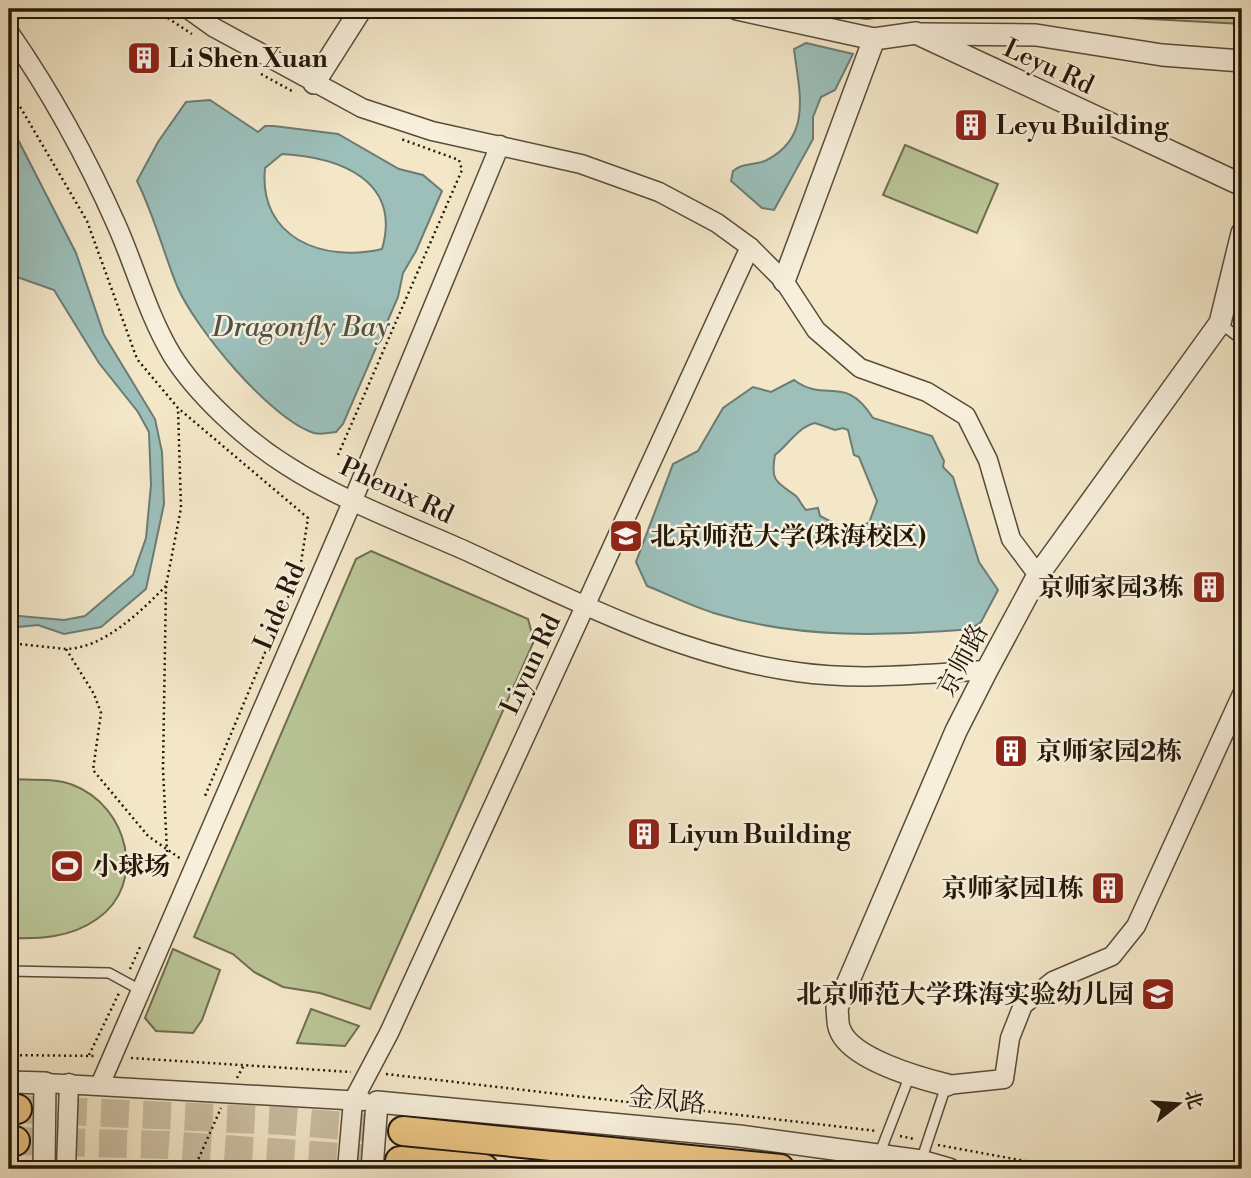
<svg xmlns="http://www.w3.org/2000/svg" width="1251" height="1178" font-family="'Libre Bodoni','Noto Serif SC',serif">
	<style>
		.green { fill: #bac597; stroke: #6f6e50; stroke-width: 2 }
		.water { fill: #9cbfba; stroke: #6c7c74; stroke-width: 2; fill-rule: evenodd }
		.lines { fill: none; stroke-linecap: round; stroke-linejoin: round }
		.trunk-tunnel { stroke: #cabea2; stroke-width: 28; stroke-dasharray: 28 14; stroke-linecap: butt }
		.service-casing { stroke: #584c3a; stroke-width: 12 }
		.minor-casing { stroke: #584c3a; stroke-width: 21 }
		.tertiary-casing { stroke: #584c3a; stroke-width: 24 }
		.trunk-casing { stroke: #24180a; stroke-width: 32 }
		.path { stroke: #24180a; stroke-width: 2.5; stroke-dasharray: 2 3.5; stroke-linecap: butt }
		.service { stroke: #f7efdb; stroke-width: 9 }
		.minor { stroke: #f7efdb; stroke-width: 18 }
		.tertiary { stroke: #f7efdb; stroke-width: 21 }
		.trunk { stroke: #eac484; stroke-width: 28 }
		.labels { text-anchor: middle; stroke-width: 5; stroke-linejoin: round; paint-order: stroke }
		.poi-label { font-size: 26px; font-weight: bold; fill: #24180a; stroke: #f7efdb; text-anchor: start }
		.street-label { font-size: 26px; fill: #24180a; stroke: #f7efdb }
		.water-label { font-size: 28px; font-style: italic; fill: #4e5248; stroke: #f7efdb }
	</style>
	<rect width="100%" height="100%" fill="#f3e7c8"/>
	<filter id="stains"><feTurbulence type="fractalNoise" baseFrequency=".00286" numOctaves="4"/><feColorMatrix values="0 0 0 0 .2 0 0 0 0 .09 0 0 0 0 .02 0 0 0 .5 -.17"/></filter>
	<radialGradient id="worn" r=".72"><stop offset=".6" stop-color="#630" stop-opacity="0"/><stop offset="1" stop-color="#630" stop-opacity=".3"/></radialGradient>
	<g class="green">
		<path d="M785,9H937L867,19Z"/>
		<path d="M964,9H1242V24Z"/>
		<path d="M905,145L998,184L977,233L883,195Z"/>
		<path d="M371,551L528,619L534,641L370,1009L320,993L283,987L254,972L233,954L194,937L356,559Z"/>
		<path d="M9,779C28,780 56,778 73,785C128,806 148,884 97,919C70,938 40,939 9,938Z"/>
		<path d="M173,949L220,970L202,1020L193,1033L156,1031L145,1018Z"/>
		<path d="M311,1009L359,1026L345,1046L297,1043Z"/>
	</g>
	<g class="water">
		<path d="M806,43L853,54L835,90L821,97L813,117V139L774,210L762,208L731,181L733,171C743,162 755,166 767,160C813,136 799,91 794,49Z"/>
		<path d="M210,100L258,132L265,126H274L338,134L399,169L423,175L442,191L416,251L403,273L398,297L343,424L336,432C329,433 321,435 314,433C270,419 195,328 177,286C163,251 154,215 137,181L158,142L186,102ZM282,154C339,157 402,180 382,249C323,263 258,238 265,168Z"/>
		<path d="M9,122L76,253L104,335L155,419L162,452L164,504L146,589L101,627L64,634L38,625L9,628V615L64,620L85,616L133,575L146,538L151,485L149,432L138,412L99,363L54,290L14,276L9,269Z"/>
		<path d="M794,380C826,404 845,373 873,418L932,436L944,461L943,467L953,477L979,562L998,590L981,622L971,629C885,636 800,639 717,614C693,607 670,595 647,586L636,562L673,464L698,451L723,408L753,387L771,392ZM815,423L835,430L843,428L848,430L854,455L859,457L877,501L869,523L839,530L836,524L820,516L818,508L806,510C802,506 799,499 796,496C777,482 770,482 775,455C789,444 798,427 815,423Z"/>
	</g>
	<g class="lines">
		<g class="trunk-tunnel">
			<path d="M17,1109L285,1121L403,1131"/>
			<path d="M15,1141L168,1145L400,1161"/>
		</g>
		<g class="service-casing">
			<g id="service">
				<path d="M1221,324L1242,340"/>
				<path d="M9,971L109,973L142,991"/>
				<path d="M879,1155L910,1075"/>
				<path d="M921,1161L946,1086"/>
			</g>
		</g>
		<g class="minor-casing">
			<g id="minor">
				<path d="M188,9L213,27L362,108L432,131L581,164L659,192L717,223L750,247L784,281L816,330L860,368L927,392L966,416L988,460L1011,539L1038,575"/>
				<path d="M9,32C52,94 87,158 117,226C136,269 148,315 172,355C197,395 246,440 286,465C340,500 405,524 464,550C571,599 679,656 797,672C860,681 923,674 987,670"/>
				<path d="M45,1083L363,1101"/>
				<path d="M100,1085L353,500L500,145"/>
				<path d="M947,1085L1004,1079L1010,1038L1023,1005L1053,981L1112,956L1136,926L1242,694"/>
				<path d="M66,1169L69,1083"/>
				<path d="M347,1169L353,1101L389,1033L750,247"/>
			</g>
		</g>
		<g class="tertiary-casing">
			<g id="tertiary">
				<path d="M737,9L874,39"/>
				<path d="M922,34L1036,35L1162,55L1242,61"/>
				<path d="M314,83L361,9"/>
				<path d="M784,281L874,39L916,33L1242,185"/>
				<path d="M9,1082L45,1083L44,1169"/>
				<path d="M947,1085C919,1078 851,1059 840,1030C837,1024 838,1015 837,1008L956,731L987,670L1038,575L1220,323L1242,233"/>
				<path d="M372,1169L377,1102L739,1136L921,1161L949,1169"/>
			</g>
		</g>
		<g class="trunk-casing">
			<g id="trunk">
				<path d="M9,1109H17"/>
				<path d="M403,1131L780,1169"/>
				<path d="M9,1141H15"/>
				<path d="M400,1161L484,1169"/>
			</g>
		</g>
		<g class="path">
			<path d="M154,9L192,34"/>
			<path d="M261,74L292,91"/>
			<path d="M9,88L87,221L137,359L178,408L308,518L300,569L205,796"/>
			<path d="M338,455L462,170L459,160L401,139"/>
			<path d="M166,586C140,612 104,648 66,649L94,694L101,713L93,770L148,836L181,859"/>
			<path d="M9,643L66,649"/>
			<path d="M167,852L163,769L166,586L181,508L178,408"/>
			<path d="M130,969L140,947"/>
			<path d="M9,1055L96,1056"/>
			<path d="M89,1055L120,991"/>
			<path d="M131,1058L351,1072"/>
			<path d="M386,1074L877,1131"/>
			<path d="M237,1078L244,1065"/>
			<path d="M900,1136L914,1139"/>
			<path d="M938,1145L1069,1169"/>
			<path d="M194,1169L221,1108"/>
		</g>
		<use href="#service" class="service"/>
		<use href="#minor" class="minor"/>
		<use href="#tertiary" class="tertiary"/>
		<use href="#trunk" class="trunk"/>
	</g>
	<defs>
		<g id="building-square" transform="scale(1.75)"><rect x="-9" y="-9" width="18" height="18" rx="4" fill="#8f2418" stroke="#f7efdb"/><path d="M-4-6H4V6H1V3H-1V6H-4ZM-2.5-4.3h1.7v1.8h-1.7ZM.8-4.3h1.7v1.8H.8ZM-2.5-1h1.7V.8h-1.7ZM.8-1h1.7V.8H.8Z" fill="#fff"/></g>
		<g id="university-square" transform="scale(1.75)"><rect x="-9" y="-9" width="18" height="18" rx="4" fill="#8f2418" stroke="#f7efdb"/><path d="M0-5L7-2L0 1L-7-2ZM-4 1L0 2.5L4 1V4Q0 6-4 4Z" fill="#fff"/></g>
		<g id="stadium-square" transform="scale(1.75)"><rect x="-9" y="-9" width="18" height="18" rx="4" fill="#8f2418" stroke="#f7efdb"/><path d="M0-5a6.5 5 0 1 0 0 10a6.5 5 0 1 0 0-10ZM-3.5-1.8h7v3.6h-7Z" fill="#fff"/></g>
		<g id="school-square" transform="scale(1.75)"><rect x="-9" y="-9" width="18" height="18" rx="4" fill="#8f2418" stroke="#f7efdb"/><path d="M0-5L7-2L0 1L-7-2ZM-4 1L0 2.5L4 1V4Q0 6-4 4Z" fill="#fff"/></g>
	</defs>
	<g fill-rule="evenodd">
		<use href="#building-square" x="144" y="58"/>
		<use href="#building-square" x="971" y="125"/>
		<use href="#university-square" x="626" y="536"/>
		<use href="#building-square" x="1209" y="587"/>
		<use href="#building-square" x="1011" y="751"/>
		<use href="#building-square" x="644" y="834"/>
		<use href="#stadium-square" x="67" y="866"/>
		<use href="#building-square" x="1108" y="888"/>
		<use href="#school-square" x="1158" y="994"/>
	</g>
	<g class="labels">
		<g class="poi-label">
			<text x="168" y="67">Li Shen Xuan</text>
			<text x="996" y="134">Leyu Building</text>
			<text x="650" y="545">北京师范大学(珠海校区)</text>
			<text x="1184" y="596" text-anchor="end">京师家园3栋</text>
			<text x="1036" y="760">京师家园2栋</text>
			<text x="668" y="843">Liyun Building</text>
			<text x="92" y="875">小球场</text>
			<text x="1084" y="897" text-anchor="end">京师家园1栋</text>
			<text x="1134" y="1003" text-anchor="end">北京师范大学珠海实验幼儿园</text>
		</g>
		<g class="street-label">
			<text transform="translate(1049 66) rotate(25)" y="9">Leyu Rd</text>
			<text transform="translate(397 490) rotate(25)" y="9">Phenix Rd</text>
			<text transform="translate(279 606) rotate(-67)" y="9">Lide Rd</text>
			<text transform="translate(962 660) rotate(-62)" y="9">京师路</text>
			<text transform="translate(530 664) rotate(-65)" y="9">Liyun Rd</text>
			<text transform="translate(667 1100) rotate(6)" y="9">金凤路</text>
		</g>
		<g class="water-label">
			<text x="301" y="336">Dragonfly Bay</text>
		</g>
	</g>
	<rect width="1251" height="1178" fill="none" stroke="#f3e7c8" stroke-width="35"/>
	<rect x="10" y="10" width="1230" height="1157" fill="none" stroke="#24180a" stroke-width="3.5"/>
	<rect x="18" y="18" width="1216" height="1143" fill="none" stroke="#24180a" stroke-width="2"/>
	<g transform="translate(1178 1104) rotate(73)" stroke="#f7efdb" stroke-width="5" paint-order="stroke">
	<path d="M0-5L12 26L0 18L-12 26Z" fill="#24180a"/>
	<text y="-10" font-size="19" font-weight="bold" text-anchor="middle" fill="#24180a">北</text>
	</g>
	<rect width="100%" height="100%" filter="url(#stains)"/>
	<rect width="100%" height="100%" fill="url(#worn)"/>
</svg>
